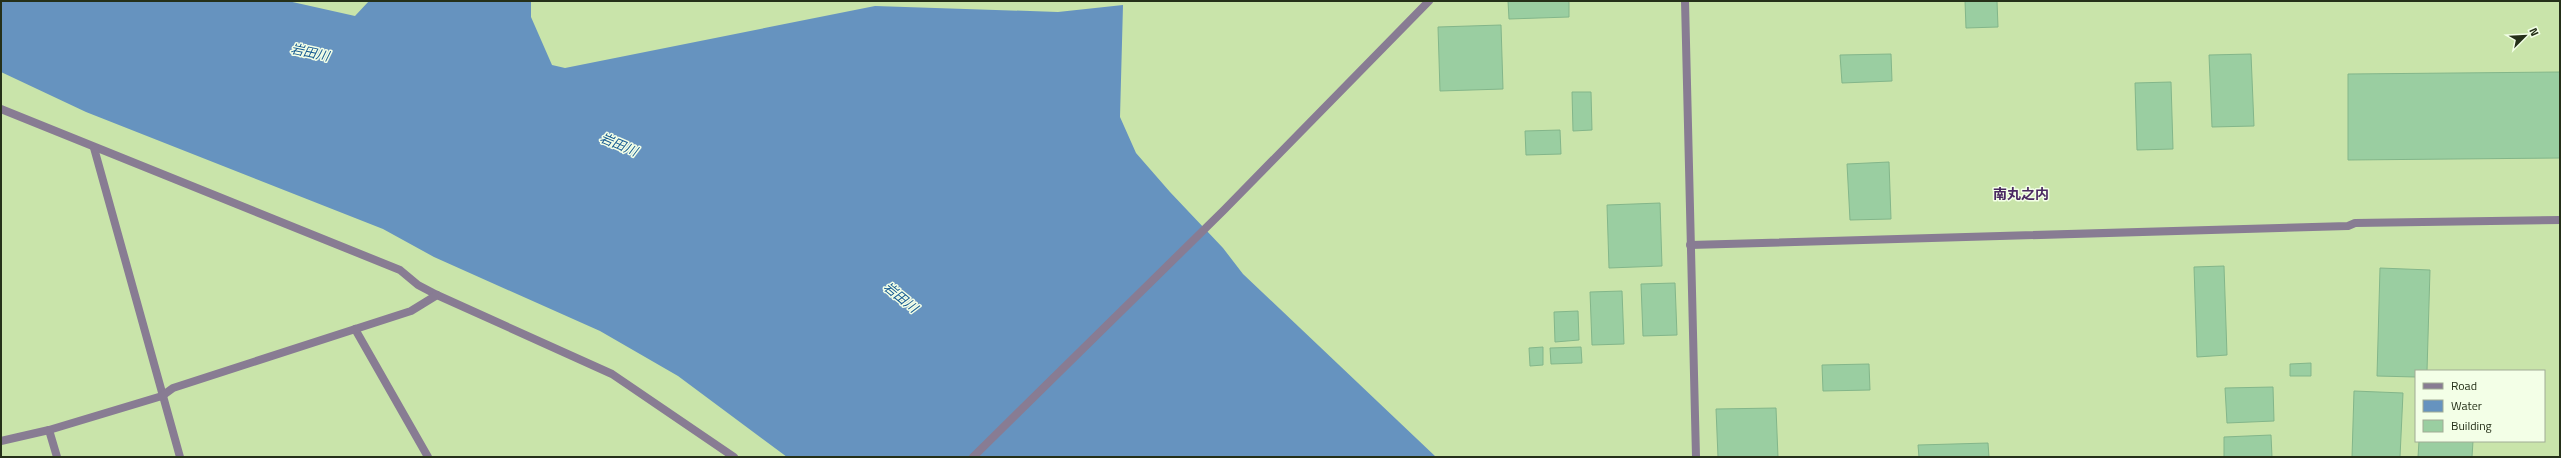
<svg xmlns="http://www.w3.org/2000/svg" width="2561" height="458" font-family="'Titillium Web','Noto Sans JP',sans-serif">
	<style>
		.water { fill: #6693bf }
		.building { fill: #9acea1; stroke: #83b68a }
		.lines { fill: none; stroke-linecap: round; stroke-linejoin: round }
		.lane { stroke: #887c93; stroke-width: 8 }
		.street { stroke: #887c93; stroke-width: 8 }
		.labels { text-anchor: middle; stroke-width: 3; stroke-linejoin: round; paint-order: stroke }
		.water-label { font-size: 13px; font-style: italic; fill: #175b92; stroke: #f3ffe7 }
		.quarter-label { font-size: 14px; font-weight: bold; fill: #4a2962; stroke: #f3ffe7 }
	</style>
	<rect width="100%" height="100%" fill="#c9e4aa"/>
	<path class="water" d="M1,1H288L355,16L369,1H531V17L552,65L565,68L875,6L1058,12L1123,5L1120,117L1136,153L1170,192L1223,248L1243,274L1436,457H787L678,376L600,331L434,257L383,229L86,112L1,72Z"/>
	<g class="building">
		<path d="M1508,1H1569V17L1509,19Z"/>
		<path d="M1965,1H1997L1998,27L1966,28Z"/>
		<path d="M1501,25L1503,89L1440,91L1438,27Z"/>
		<path d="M1891,54L1892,81L1842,83L1840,55Z"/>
		<path d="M2251,54L2254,126L2212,127L2209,55Z"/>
		<path d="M2560,72V158L2348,160V74Z"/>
		<path d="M2171,82L2173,149L2137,150L2135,83Z"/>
		<path d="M1572,92H1591L1592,130L1573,131Z"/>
		<path d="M1560,130L1561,154L1526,155L1525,131Z"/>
		<path d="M1889,162L1891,219L1850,220L1847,164Z"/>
		<path d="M1660,203L1662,266L1609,268L1607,205Z"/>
		<path d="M2224,266L2227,355L2197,357L2194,267Z"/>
		<path d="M2380,268L2430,270L2427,371H2416V377L2377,376Z"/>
		<path d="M1675,283L1677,335L1643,336L1641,284Z"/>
		<path d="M1622,291L1624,344L1592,345L1590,292Z"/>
		<path d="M1578,311L1579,340L1555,342L1554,312Z"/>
		<path d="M1543,347V365L1530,366L1529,348Z"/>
		<path d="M1581,347L1582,363L1551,364L1550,348Z"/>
		<path d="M2311,363V376H2290V364Z"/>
		<path d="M1869,364L1870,390L1823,391L1822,365Z"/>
		<path d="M2273,387L2274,421L2227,423L2225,388Z"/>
		<path d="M2354,391L2403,393L2400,457H2352Z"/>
		<path d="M1776,408L1778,457H1718L1716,409Z"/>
		<path d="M2271,435L2272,457H2224V437Z"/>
		<path d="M2419,441H2473L2472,457H2418Z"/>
		<path d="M1988,443L1989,457H1919L1918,445Z"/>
	</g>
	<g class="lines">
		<g class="lane">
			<path d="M1,109L400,270L418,285L437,295L612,374L734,457"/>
			<path d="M94,148L180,457"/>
			<path d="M355,329L428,457"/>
			<path d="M49,430L57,457"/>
			<path d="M1,441L49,430L162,396L173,388L411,311L437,295"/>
		</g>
		<g class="street">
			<path d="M1685,1L1696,457"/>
			<path d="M1690,245L2348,226L2355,223L2560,220"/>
			<path d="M973,457L1224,210L1429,1"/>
		</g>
	</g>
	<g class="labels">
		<g class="water-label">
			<text transform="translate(310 52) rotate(12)" y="5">岩田川</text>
			<text transform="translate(619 144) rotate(23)" y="5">岩田川</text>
			<text transform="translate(901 297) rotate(39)" y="5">岩田川</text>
		</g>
		<g class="quarter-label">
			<text x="2021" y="199">南丸之内</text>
		</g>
	</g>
	<rect width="2561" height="458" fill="none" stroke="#253019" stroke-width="4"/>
	<rect x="2415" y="370" width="130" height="72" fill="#f3ffe7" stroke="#a1ac95"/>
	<rect x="2423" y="383" width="20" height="6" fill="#887c93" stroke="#a1ac95"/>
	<text x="2451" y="390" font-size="12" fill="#253019">Road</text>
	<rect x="2423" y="400" width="20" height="12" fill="#6693bf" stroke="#a1ac95"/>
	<text x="2451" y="410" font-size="12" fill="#253019">Water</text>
	<rect x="2423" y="420" width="20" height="12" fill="#9acea1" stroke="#a1ac95"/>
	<text x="2451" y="430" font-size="12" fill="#253019">Building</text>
	<g transform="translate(2525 36) rotate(66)" stroke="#f3ffe7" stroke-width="3" paint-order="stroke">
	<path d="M0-3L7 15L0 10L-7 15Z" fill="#253019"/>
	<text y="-6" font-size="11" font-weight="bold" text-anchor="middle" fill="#253019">N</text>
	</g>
</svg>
